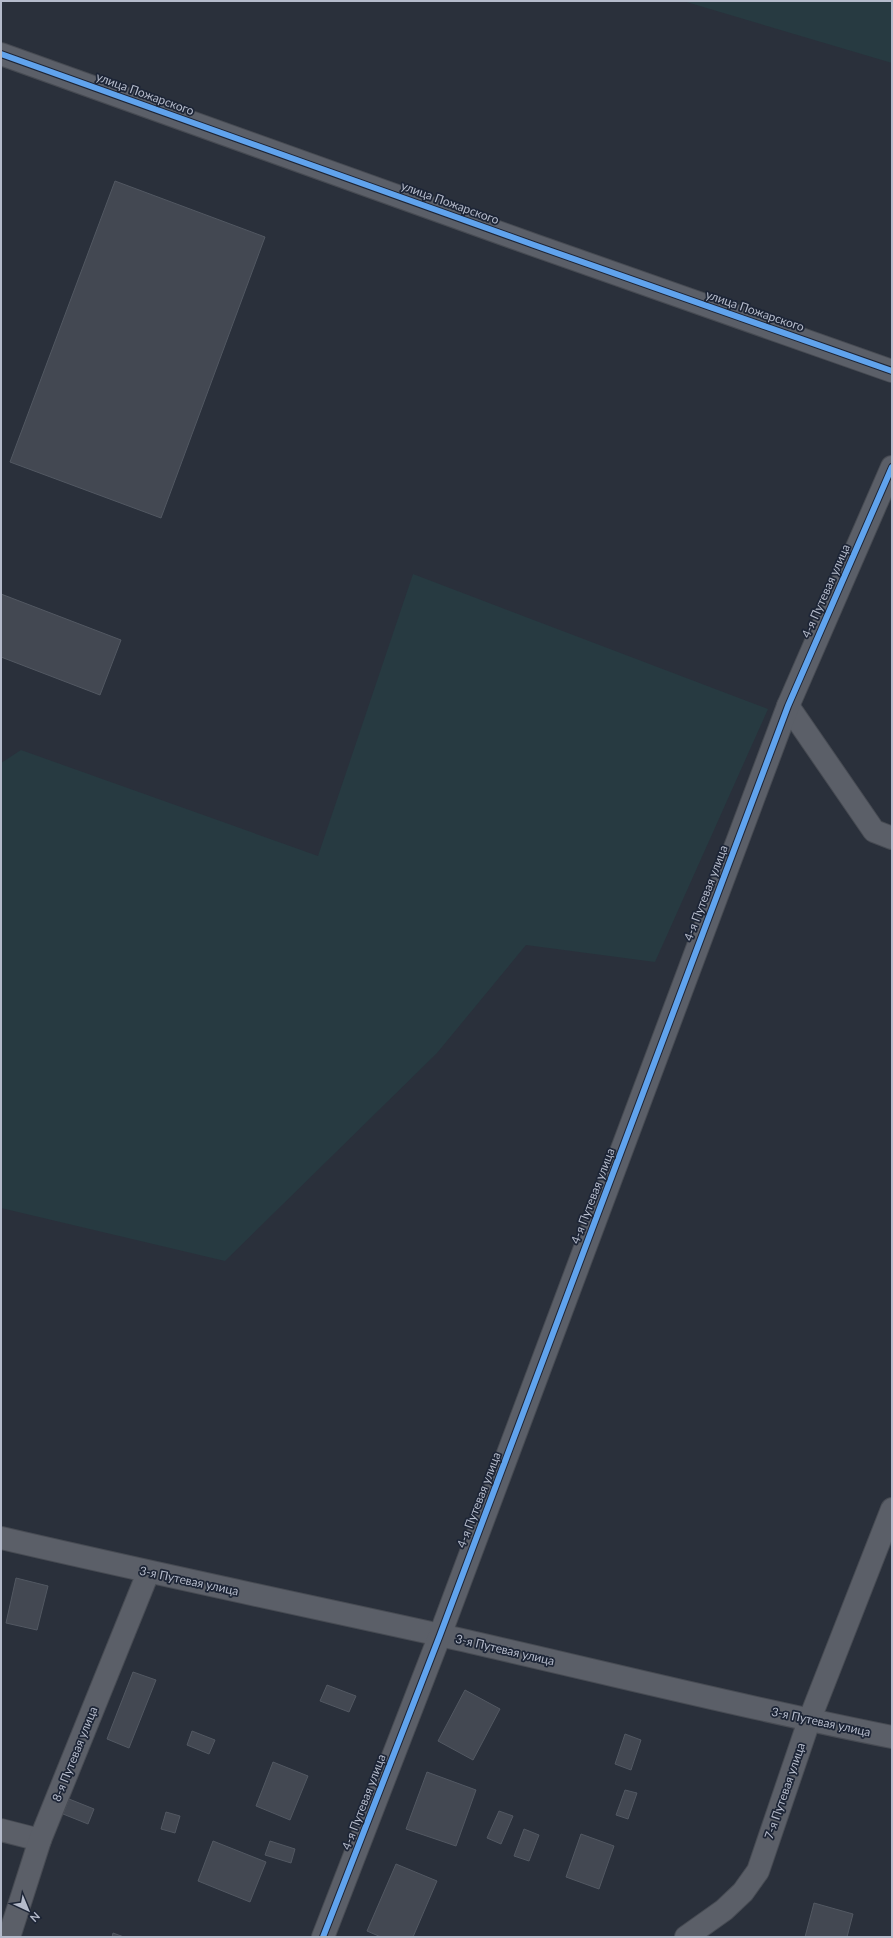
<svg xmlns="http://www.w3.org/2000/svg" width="893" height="1938" font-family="Lato,sans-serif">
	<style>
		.green { fill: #273a41 }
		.building { fill: #434852; stroke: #525862 }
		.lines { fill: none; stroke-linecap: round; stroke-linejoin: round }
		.minor-casing { stroke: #474b53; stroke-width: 24 }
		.tertiary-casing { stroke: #474b53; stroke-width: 24 }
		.minor { stroke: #5b5f68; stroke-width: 22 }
		.tertiary { stroke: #5b5f68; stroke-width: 22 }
		.cycleway-casing { stroke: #1d2536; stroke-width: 8 }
		.cycleway { stroke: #60a3ed; stroke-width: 6 }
		.labels { text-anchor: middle; stroke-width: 3.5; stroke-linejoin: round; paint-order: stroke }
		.street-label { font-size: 12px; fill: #b5bbcb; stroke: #1d2536 }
	</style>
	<rect width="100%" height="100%" fill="#2a303b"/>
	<g class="green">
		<path d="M683,1H892V63Z"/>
		<path d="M413,574L768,709L655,962L526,945L437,1053L225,1261L1,1208V763L21,750L318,856Z"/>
	</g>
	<g class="building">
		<path d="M115,181L265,237L161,518L10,462Z"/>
		<path d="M1,594L121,640L100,695L1,657Z"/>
		<path d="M16,1578L48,1586L37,1630L6,1623Z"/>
		<path d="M133,1672L156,1680L129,1748L107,1739Z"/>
		<path d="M327,1685L356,1696L349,1712L320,1701Z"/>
		<path d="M465,1690L500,1709L473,1760L438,1741Z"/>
		<path d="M192,1731L215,1740L209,1754L187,1745Z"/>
		<path d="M625,1734L641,1740L631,1770L615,1764Z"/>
		<path d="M273,1762L308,1776L290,1820L256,1806Z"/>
		<path d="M427,1772L476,1790L456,1846L406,1829Z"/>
		<path d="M625,1790L637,1793L628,1819L616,1815Z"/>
		<path d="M69,1799L94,1809L88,1824L63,1814Z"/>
		<path d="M499,1811L513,1816L501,1844L487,1838Z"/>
		<path d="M166,1812L180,1816L175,1833L161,1829Z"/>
		<path d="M524,1829L539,1835L529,1861L514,1856Z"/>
		<path d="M581,1834L614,1846L599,1889L566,1877Z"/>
		<path d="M213,1841L266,1862L250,1902L198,1881Z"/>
		<path d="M270,1841L295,1849L291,1863L265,1855Z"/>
		<path d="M396,1864L437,1881L413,1937H381L367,1931Z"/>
		<path d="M814,1903L853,1914L847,1937H805Z"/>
		<path d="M113,1933L124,1937H112Z"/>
	</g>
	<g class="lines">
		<g class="minor-casing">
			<g id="minor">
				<path d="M788,706L874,831L892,838"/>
				<path d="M1,1538C147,1572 294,1603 440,1635C591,1669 740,1707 892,1737"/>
				<path d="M1,1830L40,1840"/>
				<path d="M9,1937L40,1840L148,1573"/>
				<path d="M323,1937L440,1635L788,706L892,467"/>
				<path d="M686,1937L724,1910L743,1892L758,1871L809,1721L892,1509"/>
			</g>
		</g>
		<g class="tertiary-casing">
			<path id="tertiary" d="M1,54L534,245L892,371"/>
		</g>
		<use href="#minor" class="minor"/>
		<use href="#tertiary" class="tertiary"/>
		<g class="cycleway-casing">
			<g id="cycleway">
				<path d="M1,54L534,245L892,371"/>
				<path d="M323,1937L440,1635L788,706L892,467"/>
			</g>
		</g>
		<use href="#cycleway" class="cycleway"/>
	</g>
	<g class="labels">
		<g class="street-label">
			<text transform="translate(145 94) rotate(20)" y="4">улица Пожарского</text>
			<text transform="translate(450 203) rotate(20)" y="4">улица Пожарского</text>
			<text transform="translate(755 311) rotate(19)" y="4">улица Пожарского</text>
			<text transform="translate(826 591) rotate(-66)" y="4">4-я Путевая улица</text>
			<text transform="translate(706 893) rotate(-69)" y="4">4-я Путевая улица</text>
			<text transform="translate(593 1196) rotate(-69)" y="4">4-я Путевая улица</text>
			<text transform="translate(479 1500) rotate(-69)" y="4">4-я Путевая улица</text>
			<text transform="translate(189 1581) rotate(12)" y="4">3-я Путевая улица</text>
			<text transform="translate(505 1650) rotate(13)" y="4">3-я Путевая улица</text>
			<text transform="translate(821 1722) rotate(12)" y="4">3-я Путевая улица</text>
			<text transform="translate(75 1754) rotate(-68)" y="4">8-я Путевая улица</text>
			<text transform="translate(785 1791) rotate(-71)" y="4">7-я Путевая улица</text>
			<text transform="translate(364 1802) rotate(-69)" y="4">4-я Путевая улица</text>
		</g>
	</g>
	<rect width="893" height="1938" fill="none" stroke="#b5bbcb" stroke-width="4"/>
	<g transform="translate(28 1910) rotate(136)" stroke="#1d2536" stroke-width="3" paint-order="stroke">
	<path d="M0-3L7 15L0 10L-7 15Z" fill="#b5bbcb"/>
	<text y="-6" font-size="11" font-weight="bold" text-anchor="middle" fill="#b5bbcb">N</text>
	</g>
</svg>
